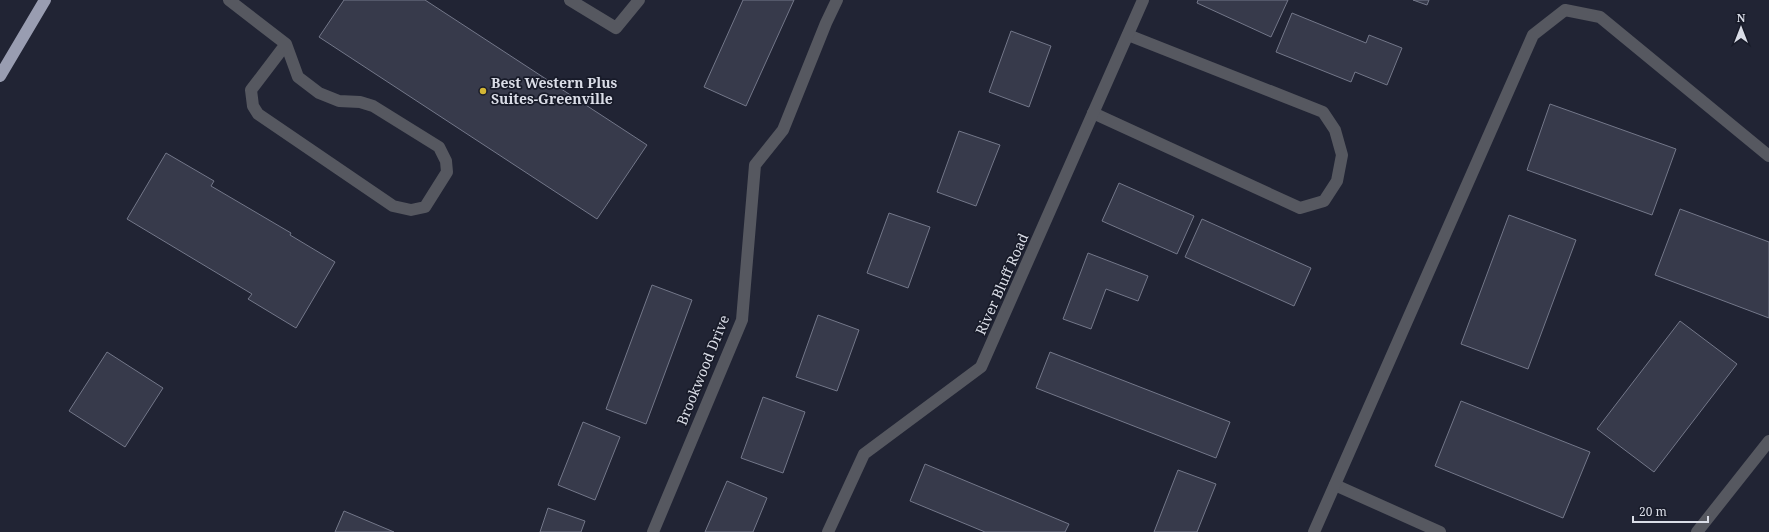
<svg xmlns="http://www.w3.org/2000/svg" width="1769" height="532" font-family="'Noto Serif',serif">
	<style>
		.building { fill: #373a4b; stroke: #737789 }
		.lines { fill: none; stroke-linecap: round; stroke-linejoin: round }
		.minor { stroke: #565860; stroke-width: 12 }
		.highway { stroke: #999db1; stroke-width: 12 }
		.poi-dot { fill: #d3b635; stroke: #181b29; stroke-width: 1.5 }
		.labels { text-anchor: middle; stroke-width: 3.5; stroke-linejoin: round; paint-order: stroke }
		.poi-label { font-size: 14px; font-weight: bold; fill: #dadde7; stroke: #181b29; text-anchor: start }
		.street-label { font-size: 14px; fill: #dadde7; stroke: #181b29 }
	</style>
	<rect width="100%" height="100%" fill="#212434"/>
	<g class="building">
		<path d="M344,0H425L647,145L597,219L319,37Z"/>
		<path d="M743,0H794L746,106L704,87Z"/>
		<path d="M1198,0H1288L1271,37L1197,3Z"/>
		<path d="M1413,0H1429L1427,5Z"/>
		<path d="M1292,13L1366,43L1369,35L1402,48L1387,85L1355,72L1351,82L1276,52Z"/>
		<path d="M1011,31L1051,46L1029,107L989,92Z"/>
		<path d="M1550,104L1676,149L1652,215L1527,170Z"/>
		<path d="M959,131L1000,145L976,206L937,192Z"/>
		<path d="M166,153L214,181L211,186L291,233L290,235L335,262L296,328L248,299L252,294L127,219Z"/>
		<path d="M1119,183L1194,216L1177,254L1102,221Z"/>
		<path d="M1680,209L1769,242V318L1655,275Z"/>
		<path d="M889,213L930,227L908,288L867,273Z"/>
		<path d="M1509,215L1576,240L1528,369L1461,344Z"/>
		<path d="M1202,219L1311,268L1294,306L1185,257Z"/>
		<path d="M1088,253L1148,276L1138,301L1106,289L1091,329L1063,319Z"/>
		<path d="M652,285L692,300L646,424L606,409Z"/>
		<path d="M818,315L859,330L837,391L796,377Z"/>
		<path d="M1680,321L1737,364L1654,472L1597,429Z"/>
		<path d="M107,352L163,388L125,447L69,411Z"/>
		<path d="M1050,352L1230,422L1216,458L1036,388Z"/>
		<path d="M763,397L805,412L783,473L741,458Z"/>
		<path d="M1461,401L1590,452L1563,518L1435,466Z"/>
		<path d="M583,422L620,437L595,500L558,485Z"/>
		<path d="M925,464L1069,524L1065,532H985L910,501Z"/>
		<path d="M1178,470L1216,484L1197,532H1154Z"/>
		<path d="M727,481L767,498L753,532H705Z"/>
		<path d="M548,508L585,521L581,532H540Z"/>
		<path d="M344,511L394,532H335Z"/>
	</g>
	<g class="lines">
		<g class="minor">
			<path d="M229,0L286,44L298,77L319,93L339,101L360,102L373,106L439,147L446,161L447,172L425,207L411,210L393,206L258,114L253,106L251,90L286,44"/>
			<path d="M570,0L616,28L639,0"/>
			<path d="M1093,113L1300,208L1324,201L1337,181L1342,155L1335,130L1323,112L1128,35"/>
			<path d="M1335,485L1440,532"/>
			<path d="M653,532L742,320L755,165L783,130L826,23L837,0"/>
			<path d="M828,532L864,454L981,367L1143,0"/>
			<path d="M1314,532L1533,35L1565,10L1600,17L1769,156"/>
			<path d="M1697,532L1769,441"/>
		</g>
		<path class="highway" d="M0,76L45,0"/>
	</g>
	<circle class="poi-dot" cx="483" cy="91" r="4"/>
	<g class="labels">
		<g class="poi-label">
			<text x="491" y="88">Best Western Plus<tspan x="491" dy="16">Suites-Greenville</tspan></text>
		</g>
		<g class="street-label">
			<text transform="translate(1002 284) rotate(-66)" y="5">River Bluff Road</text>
			<text transform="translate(703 370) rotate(-68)" y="5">Brookwood Drive</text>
		</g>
	</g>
	<g transform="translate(1741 28)" stroke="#181b29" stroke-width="3" paint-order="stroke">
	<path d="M0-3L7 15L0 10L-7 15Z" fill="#dadde7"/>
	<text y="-6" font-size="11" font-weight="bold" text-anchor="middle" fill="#dadde7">N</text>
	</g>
	<path d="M1633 516v6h75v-6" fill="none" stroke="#dadde7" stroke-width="2"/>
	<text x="1639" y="516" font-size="12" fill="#dadde7" stroke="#181b29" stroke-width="3" paint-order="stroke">20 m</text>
</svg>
